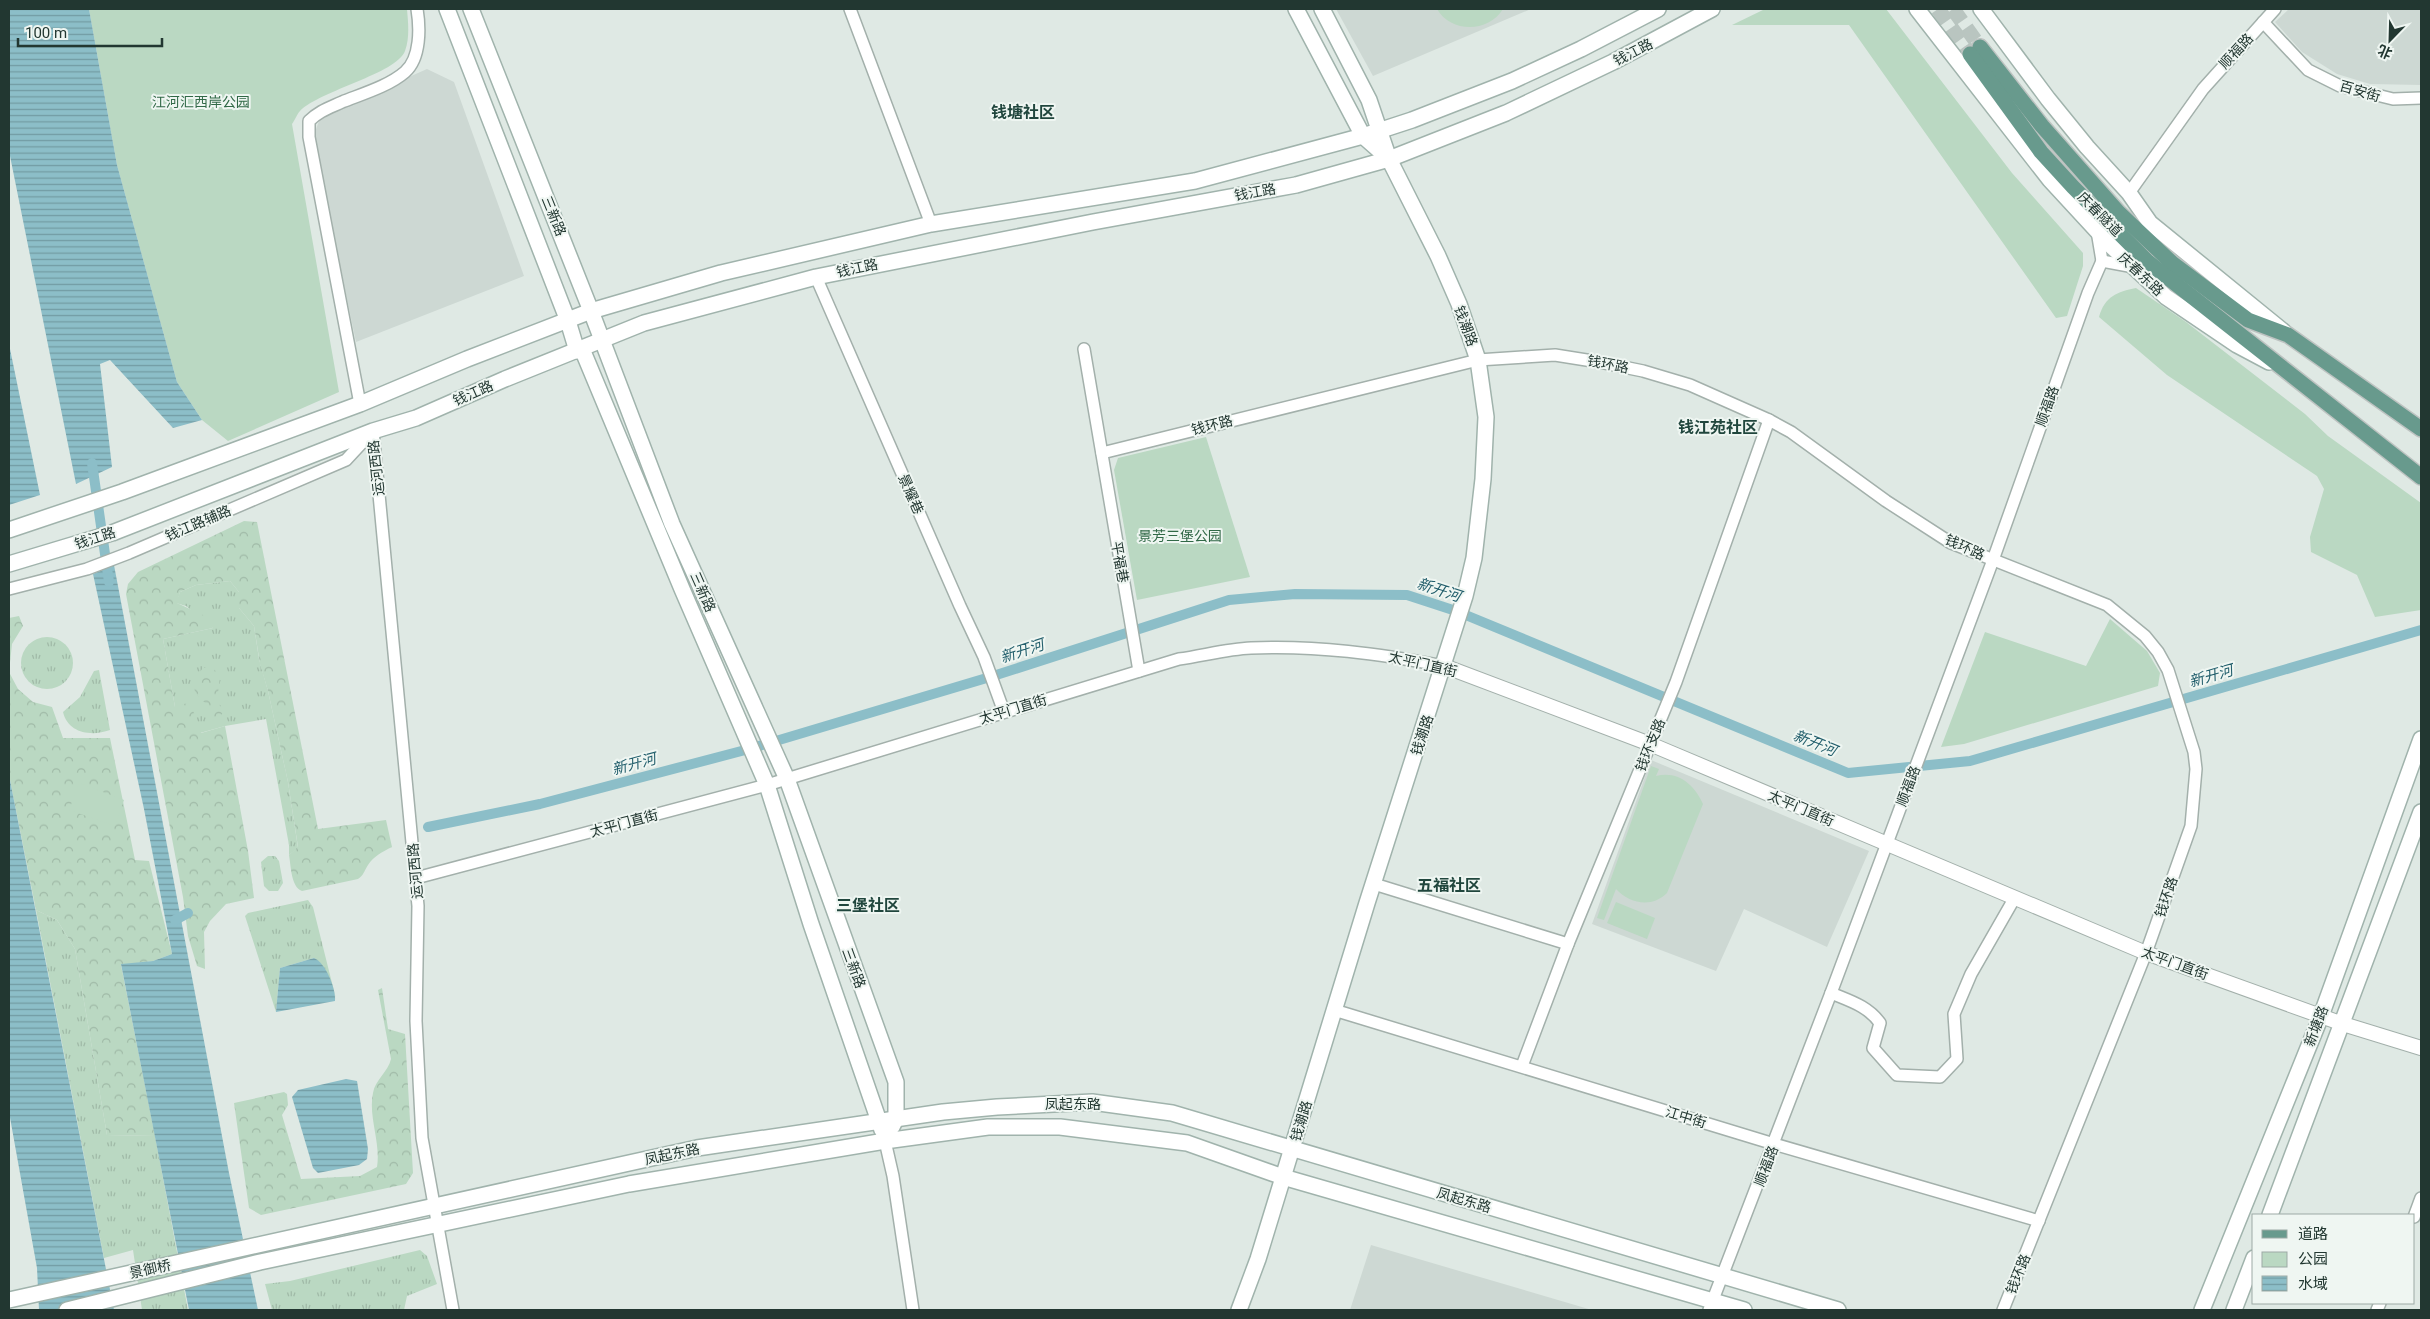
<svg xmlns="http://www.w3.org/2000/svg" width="2430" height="1319" font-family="Roboto,'Noto Sans SC',sans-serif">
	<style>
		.built { fill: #cdd8d3 }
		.grass { fill: url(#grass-tufts) }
		.forest { fill: url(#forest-crowns) }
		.green { fill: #bad8c2 }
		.water { fill: url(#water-rules) }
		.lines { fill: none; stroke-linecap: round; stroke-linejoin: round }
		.canal { stroke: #8cbec8; stroke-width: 10 }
		.primary-tunnel { stroke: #b9c5c0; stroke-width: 15; stroke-dasharray: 15 8; stroke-linecap: butt }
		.minor-casing { stroke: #a3b0ab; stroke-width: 14 }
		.tertiary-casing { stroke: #a3b0ab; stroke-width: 16 }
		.secondary-casing { stroke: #a0b3ac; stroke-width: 18 }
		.primary-casing { stroke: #bdc3c1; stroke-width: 18 }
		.minor { stroke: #fff; stroke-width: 11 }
		.tertiary { stroke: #fff; stroke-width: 14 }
		.secondary { stroke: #fff; stroke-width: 15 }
		.primary { stroke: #689a8d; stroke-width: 15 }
		.labels { text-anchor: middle; stroke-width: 4; stroke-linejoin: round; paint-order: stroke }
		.street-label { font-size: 14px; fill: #223731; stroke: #eff6f2 }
		.park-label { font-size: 14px; fill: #316947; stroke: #eff6f2 }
		.water-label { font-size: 15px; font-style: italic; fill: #235f6c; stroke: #eff6f2 }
		.quarter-label { font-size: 16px; font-weight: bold; fill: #20463d; stroke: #eff6f2 }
	</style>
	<defs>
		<pattern id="grass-tufts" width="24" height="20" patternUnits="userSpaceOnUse" patternTransform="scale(1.25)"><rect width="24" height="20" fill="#bad8c2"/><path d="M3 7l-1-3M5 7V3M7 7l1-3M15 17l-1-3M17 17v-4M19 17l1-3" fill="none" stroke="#a0baa7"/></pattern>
		<pattern id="forest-crowns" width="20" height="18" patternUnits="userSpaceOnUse" patternTransform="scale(1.25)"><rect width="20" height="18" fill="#bad8c2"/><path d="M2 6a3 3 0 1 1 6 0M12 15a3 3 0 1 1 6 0" fill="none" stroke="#a0baa7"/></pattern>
		<pattern id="water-rules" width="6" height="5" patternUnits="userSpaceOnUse" patternTransform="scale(1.25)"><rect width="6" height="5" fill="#8cbec8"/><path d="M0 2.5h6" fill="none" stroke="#729ba3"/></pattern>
	</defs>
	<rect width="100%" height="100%" fill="#dfe9e4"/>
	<g class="built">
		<path d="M1336,9H1531L1373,76Z"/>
		<path d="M2289,9H2421V85L2370,84L2337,74L2302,52L2275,22Z"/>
		<path d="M427,69L454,82L524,276L356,342L313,137L321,116Z"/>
		<path d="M1651,760L1869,851L1827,947L1744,909L1716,971L1592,924Z"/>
		<path d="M1371,1245L1592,1310H1350Z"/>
	</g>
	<g class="grass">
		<path d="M230,581L239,592V608L254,626L259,659L268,691L288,782L298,848L289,855V845L266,719L225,726L200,733L175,707L163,639L213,628L186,606L176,603L180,592L196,585Z"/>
		<circle cx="47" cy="663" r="26"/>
		<path d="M99,670L110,730C91,737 68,733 63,712L80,697L94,671Z"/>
		<path d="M268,856H275L279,861L283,883L278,891H269L264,886L261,862Z"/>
		<path d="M308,900L313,907L336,999L330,980L314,958L280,968L276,1012L245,916L248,913Z"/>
		<path d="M36,910L57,920L75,949L107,1135L155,1136L188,1310H142L133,1250L104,1258Z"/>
		<path d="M420,1250L427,1256L437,1284L407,1296L404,1310H272L265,1284L290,1281Z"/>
	</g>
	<g class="forest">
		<path d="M244,521L257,522L318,829L386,820L392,847C382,852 374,856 368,865C364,871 364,875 358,879L302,891C291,887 291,866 289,855L298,847L288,782L268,691L260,664L254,626L239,608V592L230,581L196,585L180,592L177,603L205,616L213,628L163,639L175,707L190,702L201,733L225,726L248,851L254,898L226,904L210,921L204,932L205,969L197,966L188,936L183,897L126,594L128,584L138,572Z"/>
		<path d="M19,616L23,626L12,644L9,672L18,689L33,702L52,707L63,738H110L135,860L149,861L172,954L153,961L121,965L155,1136L107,1135L75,949L57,920L36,910L9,775V618Z"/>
		<path d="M212,667L220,676C219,691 215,698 223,712L219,719L206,717L209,705C191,695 190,683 203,668Z"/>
		<path d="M382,988L388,1029L405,1034L413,1173L406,1184L261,1215L249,1208L234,1103L284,1092L287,1094L288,1105L282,1115L301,1179L360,1176L377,1167C381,1142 368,1117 373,1093C375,1080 388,1072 391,1059L378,990Z"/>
	</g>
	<g class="green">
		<path d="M89,9H407C408,22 410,37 405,51C396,74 321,90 300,111C297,114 295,120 292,124L339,392L228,441L202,420L177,382L117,165Z"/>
		<path d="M1437,9H1503C1488,33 1451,33 1437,9Z"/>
		<path d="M1765,9H1886L2012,173L2083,253V266L2067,316L2056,318L1849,25H1732Z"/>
		<path d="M2136,288L2186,322L2305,414L2328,436L2421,503V610L2375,617L2357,575L2311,552L2310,537L2324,489L2317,476L2167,375L2099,317C2105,296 2117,292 2136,288Z"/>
		<path d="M1206,437L1250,577L1137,600L1114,470L1118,458Z"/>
		<path d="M2110,619L2147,651L2160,673L2158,686L1964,744L1941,747L1985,632L2086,666Z"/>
		<path d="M1651,766L1659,769L1656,776C1678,770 1695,785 1703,804L1667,893C1652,908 1630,904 1616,889L1604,920L1597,918Z"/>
		<path d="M79,783L124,800L115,826L69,810Z"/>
		<path d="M1616,902L1655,918L1647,939L1607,923Z"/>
	</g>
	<g class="water">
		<path d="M9,9H89L117,165L177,382L202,420L173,428L110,360L100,364L112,467L76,484L9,151Z"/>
		<path d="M9,344L40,495L9,505Z"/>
		<path d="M114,565L229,1173L258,1310H189L121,964L153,961L172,954L144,809L93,574Z"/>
		<path d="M9,775L114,1310H39L37,1268L9,1112Z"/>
		<path d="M314,958C326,963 336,989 335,1001L276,1012L280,968Z"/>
		<path d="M346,1079L357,1081L368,1149L367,1159L359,1165L318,1173L313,1168L292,1097L298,1090Z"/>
	</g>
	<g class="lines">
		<g class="canal">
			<path d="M92,463L109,582"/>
			<path d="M428,827L540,804L749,749L990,677L1229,600L1295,594L1407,595L1456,611L1848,773L1970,761L2421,630"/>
			<path d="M175,920L188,913"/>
		</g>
		<g class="primary-tunnel">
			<path d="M1938,9L1970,54"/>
			<path d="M1953,9L1980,47"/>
		</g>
		<g class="minor-casing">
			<g id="minor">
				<path d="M850,9L931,224"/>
				<path d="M2263,22L2308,70L2340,86L2393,99L2421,98"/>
				<path d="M2129,193L2203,89L2275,9"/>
				<path d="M2097,231L2102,261"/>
				<path d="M2102,261L2134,267"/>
				<path d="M816,277L960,606L984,657L1004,712"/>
				<path d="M1084,349L1139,671"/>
				<path d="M360,404L309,137V121C319,111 329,108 342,102C362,94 389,86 405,72C421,58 420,27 417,9"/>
				<path d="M373,431L418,906L416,1021L422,1138L453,1310"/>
				<path d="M1102,453L1478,360L1555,355L1599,362L1643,371L1690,385L1769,420L1791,432L1886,501L1951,543L2107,605L2145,636L2158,652L2168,670L2194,752L2196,769L2191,826L2146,953L2003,1310"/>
				<path d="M9,589L87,569L129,553L346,460L372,432"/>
				<path d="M416,878L767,785L1179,659C1202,656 1227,649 1251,648C1316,645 1380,654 1444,666"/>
				<path d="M1374,884L1568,944"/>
				<path d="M1831,993C1850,1001 1868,1006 1880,1023L1873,1048L1897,1075L1940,1077L1957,1059L1954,1014L1971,974L2014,899"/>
				<path d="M1334,1010L1774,1144L2039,1221"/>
				<path d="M1522,1066L1568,944L1676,682L1769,420"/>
				<path d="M885,1141L893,1176L913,1310"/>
				<path d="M2414,1217L2421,1198"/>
				<path d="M1709,1310L1831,993L1993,560L2088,293L2102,261"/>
				<path d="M2377,1310L2380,1303"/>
			</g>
		</g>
		<g class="tertiary-casing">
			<path id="tertiary" d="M1444,666L1650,744L2146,953L2343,1024L2421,1048"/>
		</g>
		<g class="secondary-casing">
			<g id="secondary">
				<path d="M447,9L568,321L577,351"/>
				<path d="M471,9L591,311L672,524L787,779L896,1082V1119L892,1127"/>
				<path d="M1296,9L1363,136L1388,158"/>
				<path d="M1917,9L2050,180L2110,245L2166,297L2237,345L2269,362"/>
				<path d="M1981,9L2048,99L2087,147L2129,193L2150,223L2284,332"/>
				<path d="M582,349L682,589L767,785L811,924L882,1130"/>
				<path d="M9,530L122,492L360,404L467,359L591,311L721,273L931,224L1195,181L1363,136L1412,120L1512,81L1581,49L1658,9"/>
				<path d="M9,564L112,533L373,431L416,418L505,379L644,323L816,277L1093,222L1296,185L1389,159L1506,113L1613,62L1712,9"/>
				<path d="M2270,1215L2421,812"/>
				<path d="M9,1300L697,1148L943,1112L997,1107L1092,1102L1172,1113L1838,1310"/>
				<path d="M67,1310L260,1262L629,1184L885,1141L988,1127H1060L1187,1143L1283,1177L1744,1310"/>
				<path d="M1239,1310L1258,1259L1367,903L1465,596L1474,558L1483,479L1486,417L1478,360L1459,304L1438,256L1389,159L1369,100L1322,9"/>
				<path d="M2202,1310L2321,1016L2421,739"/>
				<path d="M2234,1310L2254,1258"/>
			</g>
		</g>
		<g class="primary-casing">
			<g id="primary">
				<path d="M1980,47L2042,126L2118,212L2172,263L2248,320L2288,335L2421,429"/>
				<path d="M1970,54L2041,152L2073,187L2148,262L2421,477"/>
			</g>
		</g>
		<use href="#minor" class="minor"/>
		<use href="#tertiary" class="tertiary"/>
		<use href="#secondary" class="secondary"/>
		<use href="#primary" class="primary"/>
	</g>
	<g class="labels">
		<g class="street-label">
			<text transform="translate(2236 51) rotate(-47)" y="5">顺福路</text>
			<text transform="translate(1633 52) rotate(-27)" y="5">钱江路</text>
			<text transform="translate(2360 91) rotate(16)" y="5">百安街</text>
			<text transform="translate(1255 192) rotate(-10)" y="5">钱江路</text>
			<text transform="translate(2100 214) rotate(45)" y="5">庆春隧道</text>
			<text transform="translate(554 216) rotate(68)" y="5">三新路</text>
			<text transform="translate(857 268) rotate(-12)" y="5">钱江路</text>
			<text transform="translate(2141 274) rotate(43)" y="5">庆春东路</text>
			<text transform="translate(1466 326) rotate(70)" y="5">钱潮路</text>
			<text transform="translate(1608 364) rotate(11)" y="5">钱环路</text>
			<text transform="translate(473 393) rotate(-24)" y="5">钱江路</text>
			<text transform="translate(2047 406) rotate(-70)" y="5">顺福路</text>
			<text transform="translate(1212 425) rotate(-14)" y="5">钱环路</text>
			<text transform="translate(376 468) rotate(-96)" y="5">运河西路</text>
			<text transform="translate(911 494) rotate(66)" y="5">景耀巷</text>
			<text transform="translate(198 523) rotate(-23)" y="5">钱江路辅路</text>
			<text transform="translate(95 538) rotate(-18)" y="5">钱江路</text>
			<text transform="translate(1965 547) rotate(24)" y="5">钱环路</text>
			<text transform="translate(1120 562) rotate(80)" y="5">平福巷</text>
			<text transform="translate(703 592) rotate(66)" y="5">三新路</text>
			<text transform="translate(1423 664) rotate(13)" y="5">太平门直街</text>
			<text transform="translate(1013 709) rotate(-17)" y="5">太平门直街</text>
			<text transform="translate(1422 735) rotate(-72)" y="5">钱潮路</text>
			<text transform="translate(1650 745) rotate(-68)" y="5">钱环支路</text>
			<text transform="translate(1908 786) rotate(-69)" y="5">顺福路</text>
			<text transform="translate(1801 808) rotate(23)" y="5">太平门直街</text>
			<text transform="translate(624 823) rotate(-15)" y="5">太平门直街</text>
			<text transform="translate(415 871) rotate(-95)" y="5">运河西路</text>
			<text transform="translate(2166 897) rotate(-71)" y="5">钱环路</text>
			<text transform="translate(2175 963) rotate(20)" y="5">太平门直街</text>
			<text transform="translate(854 968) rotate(70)" y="5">三新路</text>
			<text transform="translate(2316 1026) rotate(-69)" y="5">新塘路</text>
			<text x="1073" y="1109">凤起东路</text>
			<text transform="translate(1686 1117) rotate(17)" y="5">江中街</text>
			<text transform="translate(1301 1121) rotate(-73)" y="5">钱潮路</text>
			<text transform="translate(672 1154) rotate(-12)" y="5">凤起东路</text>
			<text transform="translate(1766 1166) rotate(-69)" y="5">顺福路</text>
			<text transform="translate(1464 1200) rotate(16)" y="5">凤起东路</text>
			<text transform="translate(150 1269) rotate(-12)" y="5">景御桥</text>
			<text transform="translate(2018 1274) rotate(-68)" y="5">钱环路</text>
		</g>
		<g class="park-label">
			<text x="201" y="107">江河汇西岸公园</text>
			<text x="1180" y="541">景芳三堡公园</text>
		</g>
		<g class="water-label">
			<text transform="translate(1439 590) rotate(18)" y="5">新开河</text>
			<text transform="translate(1022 651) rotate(-18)" y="5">新开河</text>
			<text transform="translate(2211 676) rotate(-16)" y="5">新开河</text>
			<text transform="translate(1815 743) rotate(22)" y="5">新开河</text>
			<text transform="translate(634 764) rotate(-15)" y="5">新开河</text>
		</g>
		<g class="quarter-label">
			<text x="1023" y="118">钱塘社区</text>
			<text x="1718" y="433">钱江苑社区</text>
			<text x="1449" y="891">五福社区</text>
			<text x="868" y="911">三堡社区</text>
		</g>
	</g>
	<rect width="2430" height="1319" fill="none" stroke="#223731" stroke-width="20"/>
	<rect x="2252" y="1214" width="162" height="90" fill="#eff6f2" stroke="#9daaa5"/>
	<rect x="2262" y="1230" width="25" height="8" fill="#689a8d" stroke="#9daaa5"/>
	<text x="2298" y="1239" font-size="15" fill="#223731">道路</text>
	<rect x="2262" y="1252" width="25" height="15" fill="#bad8c2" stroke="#9daaa5"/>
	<text x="2298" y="1264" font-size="15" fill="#223731">公园</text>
	<rect x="2262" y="1276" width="25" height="15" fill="url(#water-rules)" stroke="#9daaa5"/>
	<text x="2298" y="1289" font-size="15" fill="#223731">水域</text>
	<g transform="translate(2390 40) rotate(203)" stroke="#eff6f2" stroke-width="4" paint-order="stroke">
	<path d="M0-4L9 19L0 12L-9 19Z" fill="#223731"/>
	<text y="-8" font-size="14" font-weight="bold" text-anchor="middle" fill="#223731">北</text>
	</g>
	<path d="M18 38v8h144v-8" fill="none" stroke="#223731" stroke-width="2.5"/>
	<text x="25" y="38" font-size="15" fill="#223731" stroke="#eff6f2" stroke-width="4" paint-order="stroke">100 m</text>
</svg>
